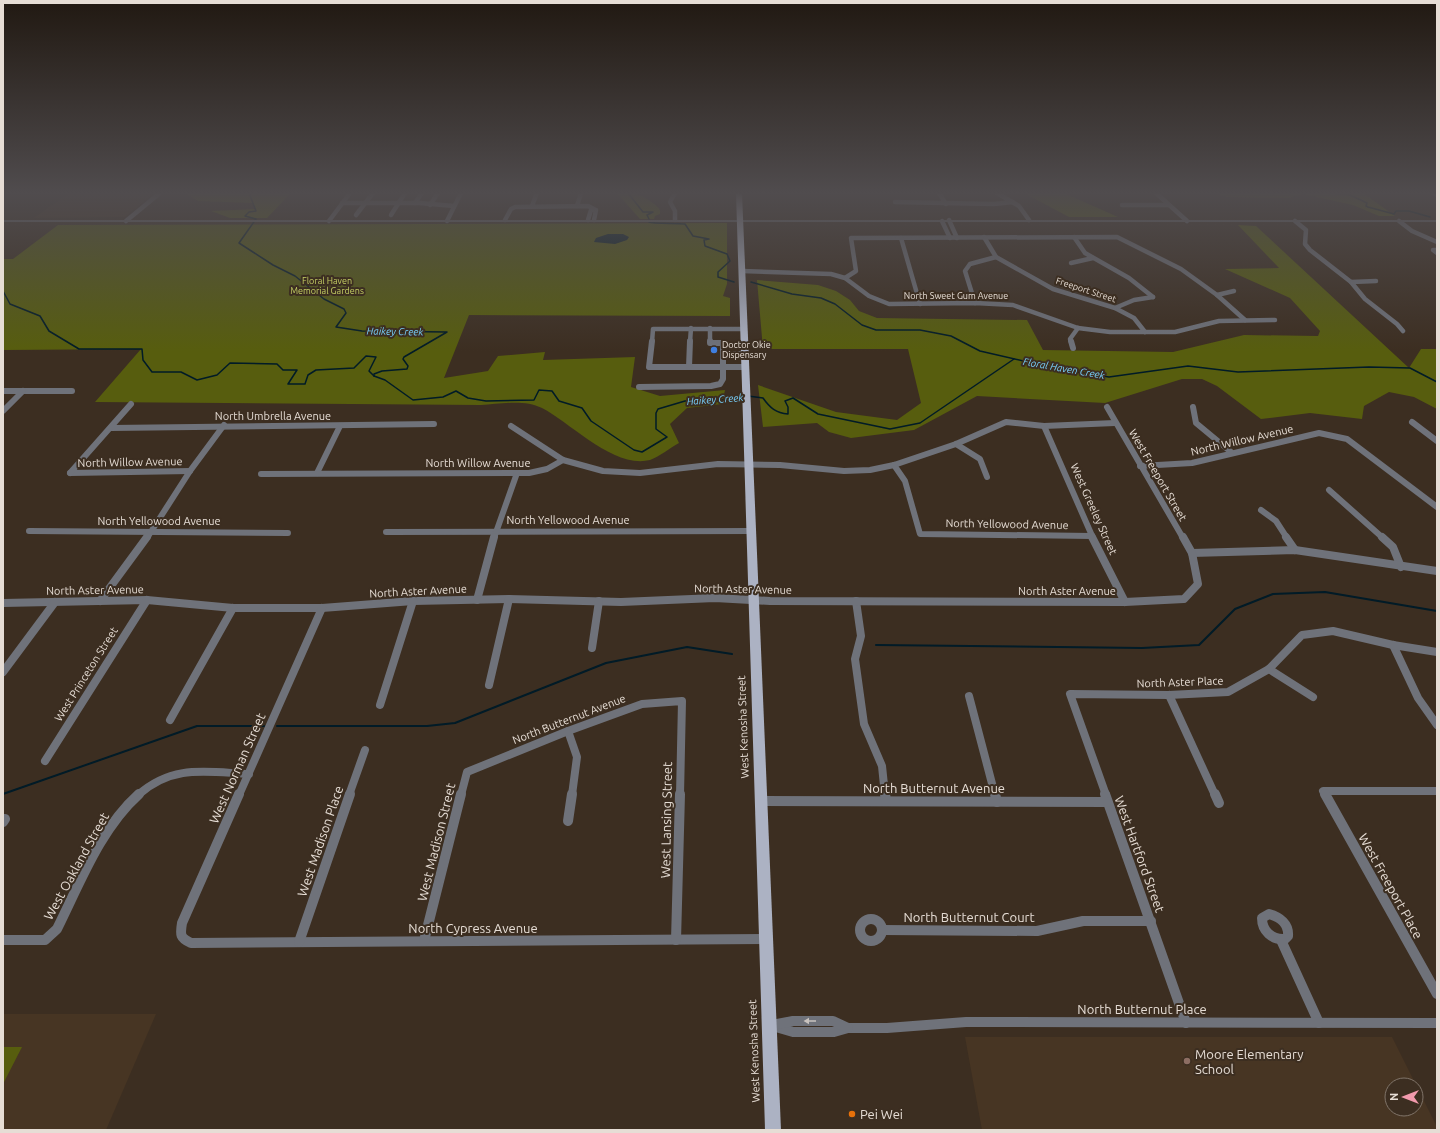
<svg xmlns="http://www.w3.org/2000/svg" width="1440" height="1133" font-family="Ubuntu,sans-serif">
	<style>
		.built { fill: #473523 }
		.green { fill: #575d0e }
		.water { fill: #011b27 }
		.lines { fill: none; stroke-linecap: round; stroke-linejoin: round }
		.stream-far1 { stroke: #011b27; stroke-width: 1.5 }
		.stream { stroke: #011b27; stroke-width: 2 }
		.minor-far3 { stroke: #6f727a; stroke-width: 4.5 }
		.minor-far2 { stroke: #6f727a; stroke-width: 6 }
		.minor-far1 { stroke: #6f727a; stroke-width: 8 }
		.minor { stroke: #6f727a; stroke-width: 10 }
		.tertiary { fill: #6f727a; fill-rule: evenodd }
		.primary { fill: #acb2c3; fill-rule: evenodd }
		.oneway { fill: #c8c2be }
		.shop-dot { fill: #3f7fe0; stroke: #3c2e21; stroke-width: 1.5 }
		.education-dot { fill: #8d6e63; stroke: #3c2e21; stroke-width: 1.5 }
		.food-dot { fill: #e8710a; stroke: #3c2e21; stroke-width: 1.5 }
		.labels { text-anchor: middle; stroke-width: 4; stroke-linejoin: round; paint-order: stroke }
		.far-park-label { font-size: 9px; fill: #c6d065; stroke: #3c2e21 }
		.far-street-label { font-size: 9px; fill: #e6ddd5; stroke: #3c2e21 }
		.far-poi-label { font-size: 9px; fill: #e6ddd5; stroke: #3c2e21; text-anchor: start }
		.far-water-label { font-size: 10px; font-style: italic; fill: #78d1fd; stroke: #3c2e21 }
		.street-label { font-size: 11px; fill: #e6ddd5; stroke: #3c2e21 }
		.near-street-label { font-size: 13px; fill: #e6ddd5; stroke: #3c2e21 }
		.near-poi-label { font-size: 13px; fill: #e6ddd5; stroke: #3c2e21; text-anchor: start }
	</style>
	<rect width="100%" height="100%" fill="#3c2e21"/>
	<g class="built">
		<path d="M69,193H154L125,217L34,218Z"/>
		<path d="M3,1014H156L106,1130H3Z"/>
		<path d="M965,1037H1392L1416,1085H1392V1109H1416V1085L1437,1127V1130H982Z"/>
	</g>
	<g class="green">
		<path d="M185,193H291L267,218H230L211,211L255,209L253,203L198,201Z"/>
		<path d="M617,193C635,193 640,193 654,204C658,207 661,209 660,214L655,216L654,219H640Z"/>
		<path d="M1024,193H1064L1118,217H1069Z"/>
		<path d="M1214,193H1363L1395,216H1379L1353,205L1303,194L1288,198L1228,197Z"/>
		<path d="M727,223V284L723,296L730,298V316L469,315L444,378L488,371L498,356L545,352L543,360L635,357L631,387L660,396L725,390L722,404L687,408L670,424L679,443C670,448 659,457 650,460C614,469 571,423 542,408C524,399 500,404 481,405L95,402L141,349L3,350V259H13L58,225Z"/>
		<path d="M1238,225L1256,226L1409,368L1421,349H1437V409L1414,397L1389,392L1364,406L1362,419L1310,413L1261,419L1217,386L1202,379H1182L1105,403L977,396L914,430L851,438L829,432L817,423L763,427L758,385L836,412L897,420L921,403L908,349H763L757,280L818,285L836,291L850,300L859,311L877,318L1027,320L1043,350L1173,352L1244,335L1318,336L1320,331L1290,298L1225,269L1279,268Z"/>
		<path d="M3,1047H22L3,1084Z"/>
	</g>
	<path class="water" d="M608,234H623L629,237L627,240L615,244L594,242L596,238Z"/>
	<g class="lines">
		<g class="stream-far1">
			<path d="M249,193L256,211L249,212L245,216L256,219L239,243L273,265L295,276L324,299L344,309L346,313L336,327L362,331L447,332L404,357L403,359L408,366L407,369L382,371L374,374V376L385,380L413,400L443,397L456,391L468,398L486,401L534,400L539,390L552,391L559,401L582,408L591,421L634,450L642,452L667,437L656,429V413L658,409L685,401H717L744,396"/>
			<path d="M628,193L643,212H653L647,215L649,219"/>
			<path d="M1331,193L1350,195L1367,203L1366,206L1368,207L1394,214L1396,211H1409L1430,217"/>
			<path d="M649,222C654,224 677,223 685,224L693,236L709,239L704,240L705,246L727,254L730,261L718,272V277L734,282"/>
			<path d="M751,282L792,294L821,298L835,304L862,325L876,330H920L951,336L980,351L1058,369L1109,377L1188,366L1238,372L1369,367L1410,368L1437,382"/>
			<path d="M3,291L10,304L40,316L49,331L79,349H142L143,360L152,372H181L197,380L217,375L230,363L277,364L283,370H297L288,384H305L308,375L316,370L354,368L366,356L376,357L369,371L374,376"/>
			<path d="M748,396L763,398C770,408 776,413 788,414V407L785,401L793,398L818,414L890,429L920,423L1014,359"/>
		</g>
		<g class="stream">
			<path d="M876,645L1142,648L1199,645L1235,609L1273,594L1325,592L1437,611"/>
			<path d="M277,726H427L455,723L606,663L687,647L732,654"/>
			<path d="M3,794L197,726H264"/>
		</g>
		<g class="minor-far3">
			<path d="M675,193L670,202L675,211V220"/>
			<path d="M939,193L946,204"/>
			<path d="M997,193L1019,206L1029,220"/>
			<path d="M1156,193L1187,221"/>
			<path d="M1433,193L1437,195"/>
			<path d="M895,202L994,204L1013,202"/>
			<path d="M342,203H420L454,206"/>
			<path d="M415,203L422,193"/>
			<path d="M430,205L438,193"/>
			<path d="M1122,205H1169"/>
			<path d="M532,206L537,193"/>
			<path d="M577,206L581,193"/>
			<path d="M356,215L373,193"/>
			<path d="M391,215L405,193"/>
			<path d="M505,220L511,209L515,207L588,206L594,209"/>
			<path d="M588,220L591,210H596L594,220"/>
			<path d="M949,220L957,238"/>
			<path d="M126,221L160,193"/>
			<path d="M329,221L350,193"/>
			<path d="M447,221L461,193"/>
			<path d="M942,221L950,238"/>
			<path d="M1295,221L1306,230L1305,244L1310,250L1351,282L1365,299L1397,324L1403,331"/>
			<path d="M1399,221L1412,231L1437,242"/>
			<path d="M984,237L996,257L1053,289L1115,308L1134,318L1145,332"/>
			<path d="M1074,237L1085,253L1129,278L1153,297"/>
			<path d="M901,238L920,304"/>
			<path d="M1437,250H1433L1437,253"/>
			<path d="M1071,263L1093,258"/>
			<path d="M742,271L831,274L845,278L869,296L889,304L975,303L1013,305L1078,328L1110,332H1175L1219,321L1275,320"/>
			<path d="M845,278L856,271L851,238L1117,237L1181,269L1217,295L1245,320"/>
			<path d="M1351,282L1376,281"/>
			<path d="M1217,295L1234,291"/>
			<path d="M975,303L965,271L970,264L996,257"/>
			<path d="M1115,308L1134,300L1153,297"/>
			<path d="M710,328V342"/>
			<path d="M652,342L653,329H744"/>
			<path d="M690,342L691,328"/>
			<path d="M1071,342L1070,339L1078,328"/>
		</g>
		<g class="minor-far2">
			<path d="M652,341L649,367H745"/>
			<path d="M1071,341L1073,348"/>
			<path d="M723,354H745"/>
			<path d="M689,367L690,341"/>
			<path d="M639,387L711,386L720,384L723,379V343H710V341"/>
			<path d="M3,391H72"/>
			<path d="M1107,407L1183,538"/>
			<path d="M1193,407L1196,423L1231,452"/>
			<path d="M3,411L23,391"/>
			<path d="M1412,422L1437,441"/>
			<path d="M511,426L563,460L603,471L640,473L718,464L780,465L844,471L870,470L894,465L956,444L1006,422L1044,426L1115,423"/>
			<path d="M1044,426L1093,538"/>
			<path d="M111,428L434,424"/>
			<path d="M956,444L980,459L987,477"/>
			<path d="M894,465L905,481L920,534L1092,536"/>
			<path d="M1140,466L1192,463L1319,433L1347,439L1437,507"/>
			<path d="M70,473L190,471"/>
			<path d="M70,473L131,404"/>
			<path d="M317,473L340,426"/>
			<path d="M261,474L529,473L547,469L563,460"/>
			<path d="M1329,490L1383,538"/>
			<path d="M1261,510L1276,521L1287,538"/>
			<path d="M29,531L288,533"/>
			<path d="M386,532L751,531"/>
			<path d="M147,538L190,471L224,425"/>
			<path d="M494,538L517,473"/>
		</g>
		<g class="minor-far1">
			<path d="M1092,537L1125,602"/>
			<path d="M1286,537L1295,550"/>
			<path d="M1382,537L1393,547L1401,567"/>
			<path d="M1192,553L1295,550L1437,571"/>
			<path d="M477,600L494,537"/>
			<path d="M100,601L147,537"/>
			<path d="M856,601L861,636L855,659L864,724L882,766L885,795"/>
			<path d="M3,603L147,600L233,608H322L413,601L509,599L621,602L715,598L770,601L1125,602L1184,599L1198,584L1192,553L1183,537"/>
			<path d="M1393,645L1418,698L1437,725"/>
			<path d="M592,648L599,601"/>
			<path d="M1269,669L1313,697"/>
			<path d="M3,672L55,602"/>
			<path d="M489,685L509,599"/>
			<path d="M1169,695L1215,795"/>
			<path d="M969,696L995,795"/>
			<path d="M380,705L413,601"/>
			<path d="M170,720L233,608"/>
			<path d="M568,731L577,757L572,795"/>
			<path d="M45,761L147,600"/>
			<path d="M138,795C173,764 206,772 249,774"/>
			<path d="M239,795L322,608"/>
			<path d="M349,795L365,750"/>
			<path d="M461,795L467,772L568,731L642,704L682,701L680,795"/>
			<path d="M1106,795L1070,694L1169,695L1228,692L1269,669L1302,635L1333,631L1393,645L1437,652"/>
			<path d="M1325,795L1323,791H1437"/>
		</g>
		<g class="minor">
			<path d="M239,794L182,923C180,935 180,938 191,943L765,939"/>
			<path d="M885,794L886,801"/>
			<path d="M995,794L997,802"/>
			<path d="M1105,794L1186,1023"/>
			<path d="M1215,794L1219,803"/>
			<path d="M1325,794L1437,994"/>
			<path d="M761,801L1107,802"/>
			<path d="M568,821L572,794"/>
			<path d="M3,822L5,819"/>
			<path d="M1269,914C1280,917 1289,924 1288,936L1285,939C1272,940 1262,931 1262,918Z"/>
			<circle cx="871" cy="930" r="11"/>
			<path d="M882,930L1037,931L1083,921H1151"/>
			<path d="M3,940H45L57,929C80,883 100,829 139,794"/>
			<path d="M676,940L680,794"/>
			<path d="M1281,940L1319,1023"/>
			<path d="M424,941L461,794"/>
			<path d="M299,942L350,794"/>
			<path d="M769,1025L793,1032H834L848,1028H887L966,1022L1437,1023"/>
			<path d="M772,1025L793,1021H833L848,1028"/>
		</g>
		<rect class="tertiary" x="3" y="220" width="1434" height="2"/>
		<path class="primary" d="M736,193H742L781,1130H765Z"/>
	</g>
	<defs><path id="oneway-solid" d="M-6-.8H1V-3.2L6.5 0L1 3.2V.8H-6Z"/></defs>
	<use class="oneway" href="#oneway-solid" transform="translate(810 1021) rotate(-180)"/>
	<linearGradient id="sky" x2="0" y2="1"><stop stop-color="#211912"/><stop offset="0.55" stop-color="#504c4e"/><stop offset="1" stop-color="#504c4e" stop-opacity="0"/></linearGradient>
	<rect width="1440" height="351" fill="url(#sky)"/>
	<circle class="shop-dot" cx="714" cy="350" r="4"/>
	<circle class="education-dot" cx="1187" cy="1061" r="4"/>
	<circle class="food-dot" cx="852" cy="1114" r="4"/>
	<g class="labels">
		<g class="far-park-label">
			<text x="327" y="284">Floral Haven<tspan x="327" dy="10">Memorial Gardens</tspan></text>
		</g>
		<g class="far-street-label">
			<text transform="translate(1086 290) rotate(18)" y="3">Freeport Street</text>
			<text x="956" y="299">North Sweet Gum Avenue</text>
		</g>
		<g class="far-poi-label">
			<text x="722" y="348">Doctor Okie<tspan x="722" dy="10">Dispensary</tspan></text>
		</g>
		<g class="far-water-label">
			<text transform="translate(395 331) rotate(1)" y="4">Haikey Creek</text>
			<text transform="translate(1064 368) rotate(10)" y="4">Floral Haven Creek</text>
			<text transform="translate(715 399) rotate(-4)" y="4">Haikey Creek</text>
		</g>
		<g class="street-label">
			<text x="273" y="420">North Umbrella Avenue</text>
			<text transform="translate(1242 440) rotate(-13)" y="4">North Willow Avenue</text>
			<text transform="translate(130 462) rotate(-1)" y="4">North Willow Avenue</text>
			<text x="478" y="467">North Willow Avenue</text>
			<text transform="translate(1158 475) rotate(60)" y="4">West Freeport Street</text>
			<text transform="translate(1094 509) rotate(66)" y="4">West Greeley Street</text>
			<text x="568" y="524">North Yellowood Avenue</text>
			<text x="159" y="525">North Yellowood Avenue</text>
			<text transform="translate(1007 524) rotate(1)" y="4">North Yellowood Avenue</text>
			<text transform="translate(743 589) rotate(1)" y="4">North Aster Avenue</text>
			<text transform="translate(95 590) rotate(-1)" y="4">North Aster Avenue</text>
			<text transform="translate(418 591) rotate(-3)" y="4">North Aster Avenue</text>
			<text x="1067" y="595">North Aster Avenue</text>
			<text transform="translate(86 674) rotate(-58)" y="4">West Princeton Street</text>
			<text transform="translate(1180 682) rotate(-2)" y="4">North Aster Place</text>
			<text transform="translate(569 719) rotate(-21)" y="4">North Butternut Avenue</text>
			<text transform="translate(743 727) rotate(-92)" y="4">West Kenosha Street</text>
			<text transform="translate(754 1051) rotate(-92)" y="4">West Kenosha Street</text>
		</g>
		<g class="near-street-label">
			<text transform="translate(237 768) rotate(-66)" y="5">West Norman Street</text>
			<text x="934" y="793">North Butternut Avenue</text>
			<text transform="translate(666 820) rotate(-89)" y="5">West Lansing Street</text>
			<text transform="translate(320 841) rotate(-71)" y="5">West Madison Place</text>
			<text transform="translate(436 842) rotate(-76)" y="5">West Madison Street</text>
			<text transform="translate(1140 854) rotate(70)" y="5">West Hartford Street</text>
			<text transform="translate(76 866) rotate(-61)" y="5">West Oakland Street</text>
			<text transform="translate(1391 886) rotate(61)" y="5">West Freeport Place</text>
			<text x="969" y="922">North Butternut Court</text>
			<text x="473" y="933">North Cypress Avenue</text>
			<text x="1142" y="1014">North Butternut Place</text>
		</g>
		<g class="near-poi-label">
			<text x="1195" y="1059">Moore Elementary<tspan x="1195" dy="15">School</tspan></text>
			<text x="860" y="1119">Pei Wei</text>
		</g>
	</g>
	<rect width="1440" height="1133" fill="none" stroke="#e6ddd5" stroke-width="8"/>
	<g transform="translate(1404 1097) rotate(270)"><circle r="19" fill="#3c2e21" stroke="#807469"/>
	<path d="M0-3L7 15L0 10L-7 15Z" fill="#f29aad"/>
	<text y="-6" font-size="11" font-weight="bold" text-anchor="middle" fill="#e6ddd5">N</text>
	</g>
</svg>
